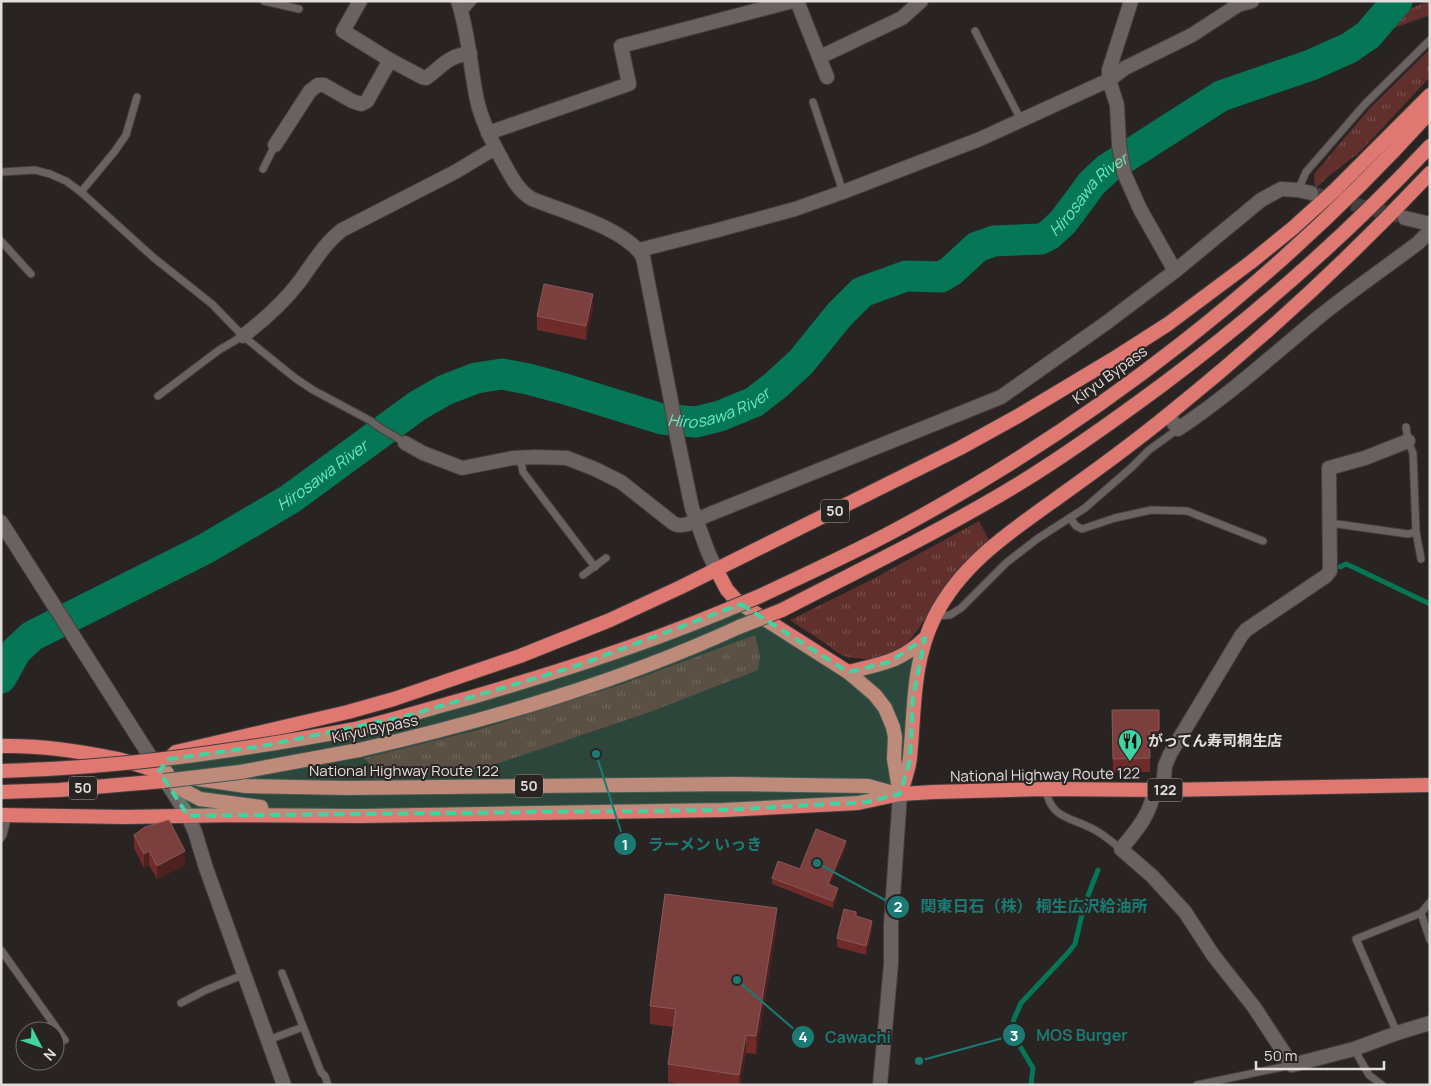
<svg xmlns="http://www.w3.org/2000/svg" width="1431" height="1086" font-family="Manrope,'Noto Sans JP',sans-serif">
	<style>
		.grass { fill: url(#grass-tufts) }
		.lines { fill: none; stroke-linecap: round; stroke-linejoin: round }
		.stream { stroke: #057757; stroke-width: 5 }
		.river { stroke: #057757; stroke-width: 31 }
		.minor-tunnel { stroke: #453f3e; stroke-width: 14; stroke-dasharray: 14 7; stroke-linecap: butt }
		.service-casing { stroke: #443e3e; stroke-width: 9 }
		.minor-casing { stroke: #443e3e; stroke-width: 16 }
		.secondary-casing { stroke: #443e3e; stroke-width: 16 }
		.trunk-casing { stroke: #443e3e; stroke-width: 16 }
		.service { stroke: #6a6261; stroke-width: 7 }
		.minor { stroke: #6a6261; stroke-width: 14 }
		.secondary { stroke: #6a6261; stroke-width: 14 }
		.trunk { stroke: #de7871; stroke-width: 14 }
		.trunk-bridge-casing { stroke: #443e3e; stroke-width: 16; stroke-linecap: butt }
		.trunk-bridge { stroke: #de7871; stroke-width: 14 }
		.wall { fill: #6f2b2a }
		.shaded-wall { fill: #4e201f }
		.building { fill: #7b3f3e; stroke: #8b5857 }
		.marked { fill: #40d4a2; fill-opacity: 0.2; stroke: #40d4a2; stroke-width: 4; stroke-dasharray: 10 6; stroke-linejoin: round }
		.labels { text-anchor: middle; stroke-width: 4; stroke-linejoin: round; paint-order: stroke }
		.shield { fill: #292322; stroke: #aaa6a5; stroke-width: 1 }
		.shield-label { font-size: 14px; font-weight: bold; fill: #e2dedd }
		.street-label { font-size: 15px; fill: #e2dedd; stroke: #292322 }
		.poi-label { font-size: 15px; font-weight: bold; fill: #e2dedd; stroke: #292322; text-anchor: start }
		.water-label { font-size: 16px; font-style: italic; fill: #6beaba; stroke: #292322 }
		.leader { fill: none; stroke: #1a7b74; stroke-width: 2 }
		.callout-dot { fill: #1a7b74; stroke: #292322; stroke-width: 2 }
		.mark-label { font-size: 15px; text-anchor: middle; font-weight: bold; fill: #fff }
		.callout-label { font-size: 16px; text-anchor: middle; font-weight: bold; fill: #1a7b74; stroke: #292322; stroke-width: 4; stroke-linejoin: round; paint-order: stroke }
	</style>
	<defs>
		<pattern id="grass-tufts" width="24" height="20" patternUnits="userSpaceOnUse" patternTransform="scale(1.25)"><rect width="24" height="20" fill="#61302d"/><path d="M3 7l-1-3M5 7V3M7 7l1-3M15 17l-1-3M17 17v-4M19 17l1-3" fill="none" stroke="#774e4b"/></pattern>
	</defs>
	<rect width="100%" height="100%" fill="#292322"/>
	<g class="grass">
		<path d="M1428,1H1430V15L1252,79Z"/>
		<path d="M1430,49V77L1361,151L1330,175L1315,189L1314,174L1371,107Z"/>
		<path d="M979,521L989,540C973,554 958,567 946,584C923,615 914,659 867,659C860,658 851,659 844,656C838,654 833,649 828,645C815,637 802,628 790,620L871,580Z"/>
		<path d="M755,635L760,656L758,670L650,712L481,769L378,773L364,758L478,730L553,706L623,684Z"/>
	</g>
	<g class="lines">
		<g class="stream">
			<path d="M1340,567L1346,564L1355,568L1430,604"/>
			<path d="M1031,1084L1033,1068L1018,1043L1013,1023L1014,1019L1021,1003L1067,954L1075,944L1084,906L1098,870"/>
		</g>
		<path class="river" id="s1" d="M1,678L16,651L32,636L205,549L290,499L417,406L445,390L476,378L502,374L528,379L565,389L662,419L696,422L720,416L754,402L776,385L801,362L839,315L862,292L906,276L941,277L951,271L977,247L994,241L1041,239L1049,235L1063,222L1092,183L1107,169L1221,96L1311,65L1349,48L1368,35L1397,1"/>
		<path class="minor-tunnel" d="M1311,193L1399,216"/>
		<g class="service-casing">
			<g id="service">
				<path d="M264,1L299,9"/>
				<path d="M462,14L473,1"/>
				<path d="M975,31L1021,120"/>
				<path d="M813,102L843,192"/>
				<path d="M263,169L275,145"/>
				<path d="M1,172L35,170L50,174L66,181L81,192L154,258L212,304L243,336L295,378L313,390L371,421C381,430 394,435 405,443"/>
				<path d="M1298,190L1306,172L1365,104L1430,40"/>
				<path d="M81,192L115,151L126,135L137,97"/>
				<path d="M1,241L31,274"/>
				<path d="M158,396L219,350L243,336"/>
				<path d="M1406,427L1408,441L1413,453L1416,532L1421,559"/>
				<path d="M520,458L523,472L595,567"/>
				<path d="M1070,518L1076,526L1082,529L1115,518L1151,510L1187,511L1263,541"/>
				<path d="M1330,523L1408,534L1416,532"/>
				<path d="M583,575L606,558"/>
				<path d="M936,616L950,615L961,608L1006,563L1037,539L1085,508L1132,467L1149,450L1178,429"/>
				<path d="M1046,789C1050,818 1070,817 1091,828C1102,833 1111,841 1121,849"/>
				<path d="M1,838L3,835L8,815"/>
				<path d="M1430,902L1421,913L1430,940"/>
				<path d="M1,950L65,1040"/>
				<path d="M282,973L321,1072L325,1076L328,1085"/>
				<path d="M181,1003L206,990L245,974"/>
				<path d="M1397,1033L1356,939L1421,913"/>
				<path d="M268,1040L303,1027"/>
				<path d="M1354,1049L1369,1075L1382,1085"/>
				<path d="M1197,1085L1292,1065"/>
			</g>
		</g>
		<g class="minor-casing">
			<g id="minor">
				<path d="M360,1L343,31L390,60L422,77L426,78C444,65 446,57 470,53"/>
				<path d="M458,1C469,34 470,67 477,100C482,123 494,146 506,167C513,180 519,191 532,199C562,211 627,229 643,257L672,406L676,432L692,508L708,552L716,569"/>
				<path d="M797,1L827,77"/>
				<path d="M1131,1L1109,70V80L1117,105L1119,145L1124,173L1140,209L1175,271"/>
				<path d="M820,57L902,18L921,1"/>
				<path d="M488,133L629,84L621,46L793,1"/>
				<path d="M275,145L310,91L318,85H324L352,101L361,104L367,101L390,60"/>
				<path d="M1405,218L1430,224"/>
				<path d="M639,250L714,231L795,209L843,192L980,139L1109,80L1125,68L1192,35L1238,5L1252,1"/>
				<path d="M243,336C264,320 284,302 300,281C313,263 324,244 342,230L455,172L495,148"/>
				<path d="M1168,415L1178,429C1228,396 1273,355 1319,317C1351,291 1385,268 1418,243L1430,231"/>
				<path d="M405,443L423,453L462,468L513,458L536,457L567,458L595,469L621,482L673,523C684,530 699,518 710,514L1001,397L1106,323L1175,271L1261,200L1281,189L1298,190L1311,193"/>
				<path d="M1,522L188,816L195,832L206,868L284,1085"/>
				<path d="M1154,790C1151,814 1136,831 1121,849L1152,876L1185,912L1213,955L1254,1007L1292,1065L1354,1049L1397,1033L1430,1023"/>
				<path d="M1163,790L1165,766L1170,754L1241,636L1246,630L1326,576L1330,571L1329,468L1365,458L1408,441"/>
			</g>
		</g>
		<g class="secondary-casing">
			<path id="secondary" d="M880,1085L891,964V925L900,794"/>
		</g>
		<g class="trunk-casing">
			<g id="trunk">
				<path d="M716,569L727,590L738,602L848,672L875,695L885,708L893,727L895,737L894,759L899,789"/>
				<path d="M760,596C808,573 856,552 903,526C1099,420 1280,278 1430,112"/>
				<path d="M782,610C861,569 943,530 1020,483C1069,453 1116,419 1162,385C1258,313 1348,234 1430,146"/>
				<path d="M848,672C880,664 900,662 924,639"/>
				<path d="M355,729C394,720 431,708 469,698C554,673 637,647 719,613"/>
				<path d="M1,746C40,745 80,751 118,759C134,763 150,770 167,773"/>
				<path d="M359,750C489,720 617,683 739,627"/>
				<path d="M159,771L165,762L176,752L348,712L394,699L520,656L610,620L681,587L960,448L1018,416L1118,356L1168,324L1251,262L1293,228L1335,190L1430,95"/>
				<path d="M163,775L181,789L200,799L261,807"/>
				<path d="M198,779L246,786L347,788L734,784L868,786L897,794"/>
				<path d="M1,792L59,790L164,781"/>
				<path d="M900,794C904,782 909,770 910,757C915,708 912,662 935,616C964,559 1018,527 1067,491C1102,466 1136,441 1169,414C1261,340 1349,259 1430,173"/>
				<path d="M1,815L125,817L236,815L361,816L724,810L858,803L900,794L934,792L1046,789L1163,790L1430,785"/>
			</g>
		</g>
		<use href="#service" class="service"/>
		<use href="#minor" class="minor"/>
		<use href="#secondary" class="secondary"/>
		<use href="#trunk" class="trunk"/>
		<g class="trunk-bridge-casing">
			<g id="trunk-bridge">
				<path d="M719,613L760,596"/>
				<path d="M739,627L782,610"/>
				<path d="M1,771C121,768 238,751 355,729"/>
				<path d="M164,781L240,772L359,750"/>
			</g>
		</g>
		<use href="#trunk-bridge" class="trunk-bridge"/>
	</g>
	<g class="wall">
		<path d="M593,308L586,340L537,330V316Z"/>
		<path d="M1112,710H1159V744H1150V772H1113Z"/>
		<path d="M134,835L185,865L157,879L149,865L144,868L134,848Z"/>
		<path d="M846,847L830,885L838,894L833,908L772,884V878L800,869Z"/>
		<path d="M856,916L872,931L866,955L837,947V938Z"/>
		<path d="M777,926L756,1054L746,1053L740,1085H685L668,1082V1064L674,1027L650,1024V1006Z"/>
	</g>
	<g class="shaded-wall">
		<path d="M593,294V308L586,340V326Z"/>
		<path d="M846,841V847L828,891V884Z"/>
		<path d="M149,851V865L144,868V854Z"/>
		<path d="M185,851V865L157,879V866Z"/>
		<path d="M838,888V894L833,908V901Z"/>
		<path d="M777,908V926L756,1054V1036Z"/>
		<path d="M872,921V931L866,955V946Z"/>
		<path d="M746,1035V1053L740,1085H739V1075Z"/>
	</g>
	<g class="building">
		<path d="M544,284L593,294L586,326L537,316Z"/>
		<path d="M1112,710H1159V730L1149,731L1150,758L1113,759Z"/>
		<path d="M169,820L185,851L157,866L149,851L144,854L134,835L145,827Z"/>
		<path d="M816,829L846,841L828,884L838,888L833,901L772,878L778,861L800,869Z"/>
		<path d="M665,894L777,908L756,1036L746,1035L739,1075L668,1064L676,1009L650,1006Z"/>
		<path d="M844,909L856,912V916L872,921L866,946L837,938Z"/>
	</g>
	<path class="marked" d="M741,604L848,672L889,662L925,638L913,698L910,760L900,794L868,802L724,810L188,816L159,771L169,759L262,746L403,717L573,667Z"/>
	<defs>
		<g id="restaurant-pin" transform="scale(1.25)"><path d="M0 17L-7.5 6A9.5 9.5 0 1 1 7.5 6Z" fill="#40d4a2" stroke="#292322"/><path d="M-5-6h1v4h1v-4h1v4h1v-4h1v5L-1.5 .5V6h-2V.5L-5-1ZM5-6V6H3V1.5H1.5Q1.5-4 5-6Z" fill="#111"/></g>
	</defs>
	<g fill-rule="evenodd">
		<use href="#restaurant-pin" x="1130" y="741"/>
	</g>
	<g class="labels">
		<g class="shield">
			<rect x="821" y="499.5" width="28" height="23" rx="4"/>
			<rect x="515" y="774.5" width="28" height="23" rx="4"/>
			<rect x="69" y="776.5" width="28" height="23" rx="4"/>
			<rect x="1147.5" y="778.5" width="35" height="23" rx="4"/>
		</g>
		<g class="shield-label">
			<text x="835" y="516">50</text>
			<text x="529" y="791">50</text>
			<text x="83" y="793">50</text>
			<text x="1165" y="795">122</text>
		</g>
		<g class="street-label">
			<text transform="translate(1110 375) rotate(-36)" y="5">Kiryu Bypass</text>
			<text transform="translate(375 729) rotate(-12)" y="5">Kiryu Bypass</text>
			<text x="404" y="776">National Highway Route 122</text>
			<text transform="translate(1045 775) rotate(-1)" y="5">National Highway Route 122</text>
		</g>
		<g class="poi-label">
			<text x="1148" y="746">がってん寿司桐生店</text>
		</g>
		<g class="water-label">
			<text dy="6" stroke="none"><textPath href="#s1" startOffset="1271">Hirosawa River</textPath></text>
			<text dy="6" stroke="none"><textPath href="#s1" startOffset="820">Hirosawa River</textPath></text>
			<text dy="6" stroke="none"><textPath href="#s1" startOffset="385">Hirosawa River</textPath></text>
		</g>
	</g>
	<path class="leader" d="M596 754L625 844M817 863L898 907M919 1061L1014 1035M737 980L803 1037"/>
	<g class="callout-dot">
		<circle cx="596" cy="754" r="5"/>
		<circle cx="817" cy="863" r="5"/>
		<circle cx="919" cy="1061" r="5"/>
		<circle cx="737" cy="980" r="5"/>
		<circle cx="625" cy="844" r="12"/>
		<circle cx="898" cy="907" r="12"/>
		<circle cx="1014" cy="1035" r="12"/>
		<circle cx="803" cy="1037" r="12"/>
	</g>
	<g class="mark-label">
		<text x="625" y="850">1</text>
		<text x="898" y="912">2</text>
		<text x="1014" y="1041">3</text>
		<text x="803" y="1042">4</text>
	</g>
	<g class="callout-label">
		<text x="705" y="850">ラーメン いっき</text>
		<text x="1034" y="912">関東日石（株） 桐生広沢給油所</text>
		<text x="1082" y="1041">MOS Burger</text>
		<text x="858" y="1043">Cawachi</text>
	</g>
	<rect width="1431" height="1086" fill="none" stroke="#e2dedd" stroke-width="5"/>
	<g transform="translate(40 1046) rotate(131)"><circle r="24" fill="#292322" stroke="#736e6d"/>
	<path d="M0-4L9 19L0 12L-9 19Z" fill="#40d4a2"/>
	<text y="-8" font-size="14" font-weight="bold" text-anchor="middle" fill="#e2dedd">N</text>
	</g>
	<path d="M1256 1061v8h128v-8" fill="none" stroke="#e2dedd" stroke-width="2.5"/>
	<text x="1264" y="1061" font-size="15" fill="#e2dedd" stroke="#292322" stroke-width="4" paint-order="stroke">50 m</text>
</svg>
